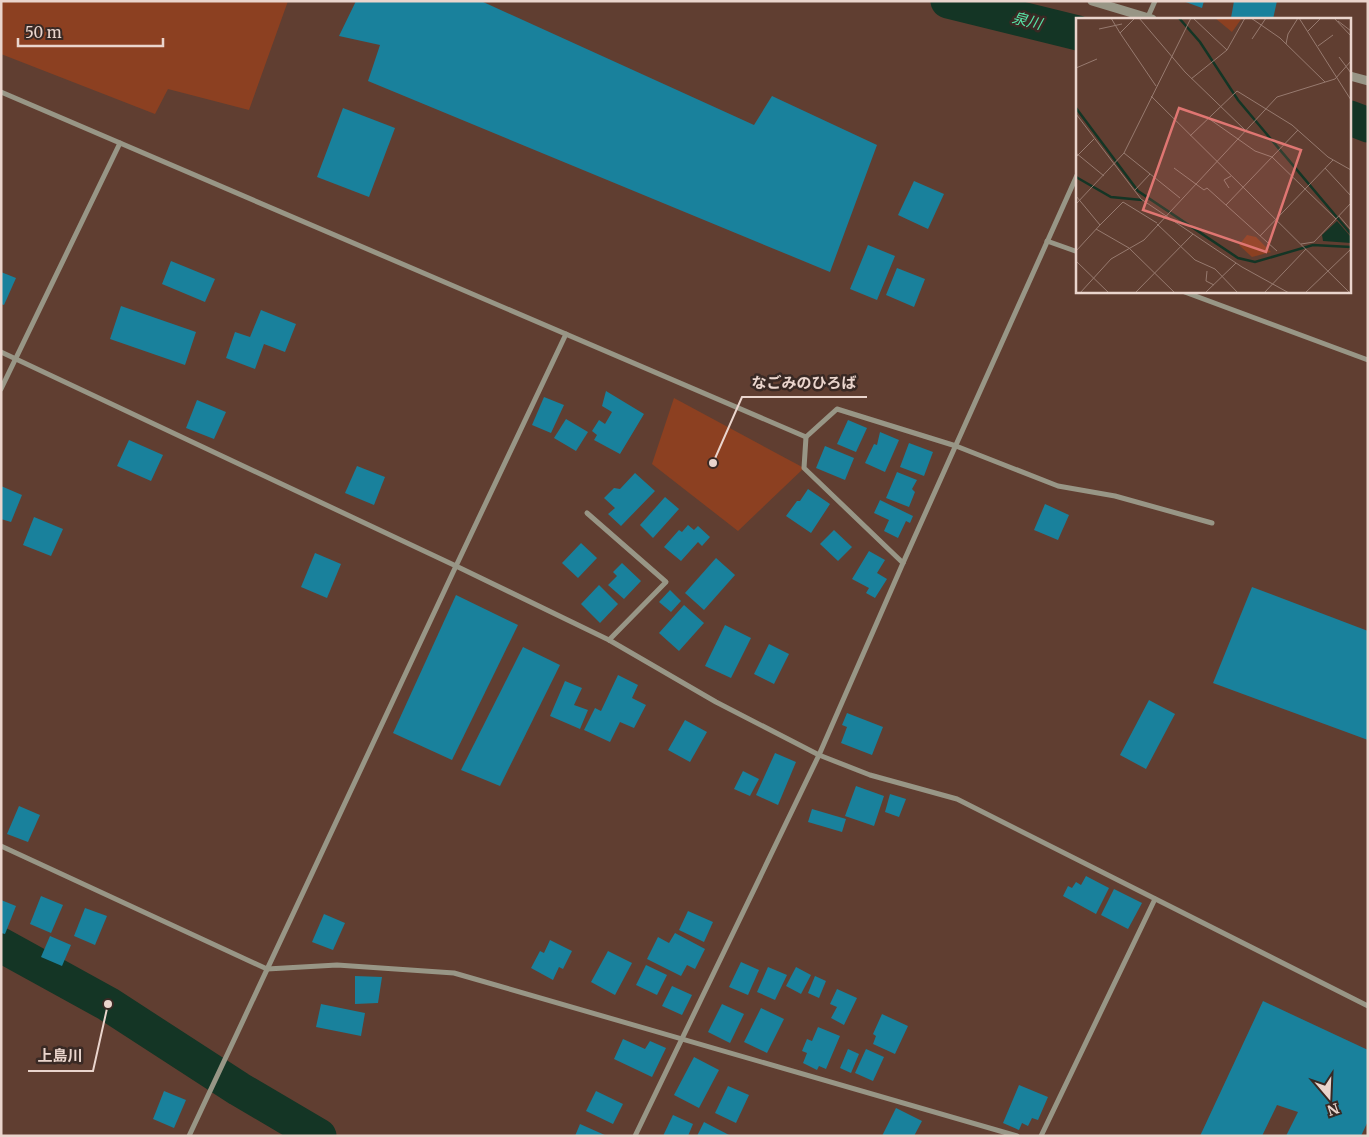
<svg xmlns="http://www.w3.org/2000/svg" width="1369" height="1137" font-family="Merriweather,'Noto Sans JP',serif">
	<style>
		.green { fill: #8c4021 }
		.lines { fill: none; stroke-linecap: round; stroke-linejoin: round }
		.river { stroke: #143525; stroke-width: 35 }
		.building { fill: #19819c }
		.minor { stroke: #989686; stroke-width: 5 }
		.tertiary { stroke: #989686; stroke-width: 9 }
		.labels { text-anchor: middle; stroke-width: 5; stroke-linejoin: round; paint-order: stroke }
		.water-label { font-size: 15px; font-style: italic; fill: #57e3a6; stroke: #392924 }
		.inset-river { fill: none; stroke: #143525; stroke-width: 2.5 }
		.inset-road { fill: none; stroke: #977a6f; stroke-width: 1 }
		.view { fill: #df7672; fill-opacity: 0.15; stroke: #df7672; stroke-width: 2.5 }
		.inset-edge { fill: none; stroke: #ead5cd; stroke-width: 2.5 }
		.leader { fill: none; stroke: #ead5cd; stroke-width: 2 }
		.callout-dot { fill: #ead5cd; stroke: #392924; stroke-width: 2 }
		.callout-label { font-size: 15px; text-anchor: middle; font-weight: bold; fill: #ead5cd; stroke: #392924; stroke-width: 5; stroke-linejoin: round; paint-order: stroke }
	</style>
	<rect width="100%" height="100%" fill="#603e31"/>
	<g class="green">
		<path d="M1,1H288L249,110L168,89L155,114L1,54Z"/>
		<path d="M674,398L804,468L738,531L652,464Z"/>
	</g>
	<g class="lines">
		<g class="river">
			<path d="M948,1L1078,33"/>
			<path d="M1350,118L1368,125"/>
			<path d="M1,945L108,1004L239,1089L319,1136"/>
		</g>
	</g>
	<g class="building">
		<path d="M356,1H481L754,125L772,96L877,145L830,272L368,81L380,45L339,36Z"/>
		<path d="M1183,1H1204L1202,8Z"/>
		<path d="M1234,1H1277L1273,19L1231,18Z"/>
		<path d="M343,108L395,128L369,197L317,177Z"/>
		<path d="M914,181L944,194L928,229L898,215Z"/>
		<path d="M868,245L895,256L877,300L850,289Z"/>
		<path d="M171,261L215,279L205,302L162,284Z"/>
		<path d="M897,268L925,279L914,307L886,295Z"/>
		<path d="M1,272L16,278L4,305L1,304Z"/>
		<path d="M121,306L196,332L185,365L110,339Z"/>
		<path d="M261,310L296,324L285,352L264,344L255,369L226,358L235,332L250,337Z"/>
		<path d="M606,391L644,414L620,454L594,440L597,435L592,431L599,420L605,424L612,412L602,406Z"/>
		<path d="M544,397L564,405L551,433L532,425Z"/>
		<path d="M197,400L226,412L214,439L186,428Z"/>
		<path d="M566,419L588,432L576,451L554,438Z"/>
		<path d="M848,420L867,428L856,452L837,444Z"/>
		<path d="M880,432L899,440L885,472L865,463L874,444L877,445Z"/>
		<path d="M129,440L163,455L151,481L117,466Z"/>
		<path d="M909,443L933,452L924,476L900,467Z"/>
		<path d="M825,446L854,458L845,480L816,468Z"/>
		<path d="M357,466L385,477L374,505L345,493Z"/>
		<path d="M897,472L917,480L912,489L915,492L909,507L886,498Z"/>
		<path d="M635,473L655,491L621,526L608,514L615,508L604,498L614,488L620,489Z"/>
		<path d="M1,486L22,495L11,522L1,519Z"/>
		<path d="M808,489L830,504L811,533L786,516L797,501H800Z"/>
		<path d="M665,497L679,509L653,538L640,525Z"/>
		<path d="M880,500L913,516L910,523L906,521L898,538L884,531L889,520L874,513Z"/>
		<path d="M1045,504L1069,515L1058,540L1034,530Z"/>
		<path d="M34,517L63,529L51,556L23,545Z"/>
		<path d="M688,525L694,530L698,526L710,537L702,546L698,542L681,561L664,547L679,530L682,532Z"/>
		<path d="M834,530L852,547L838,561L820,544Z"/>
		<path d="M581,543L597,558L578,578L562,563Z"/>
		<path d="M869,551L885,560L877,573L887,579L875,598L866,593L869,588L852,579Z"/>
		<path d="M315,553L341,564L327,598L301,587Z"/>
		<path d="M716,558L735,575L704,610L685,593Z"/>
		<path d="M622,563L641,581L624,599L608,585L617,576L613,572Z"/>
		<path d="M599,585L618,604L600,623L581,604Z"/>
		<path d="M1252,587L1368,631V740L1213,683Z"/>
		<path d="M670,590L681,601L671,612L659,602Z"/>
		<path d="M456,595L518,625L452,760L393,733Z"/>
		<path d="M684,605L704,623L679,651L659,633Z"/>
		<path d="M725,625L751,638L731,678L705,666Z"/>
		<path d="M769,644L789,654L774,684L754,674Z"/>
		<path d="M523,647L560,665L500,786L461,770Z"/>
		<path d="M618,675L638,685L632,698L646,705L634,728L620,722L610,742L584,730L595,708L601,711Z"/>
		<path d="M565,681L582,688L574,705L588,710L580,729L550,716Z"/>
		<path d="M1149,700L1175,714L1146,769L1120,755Z"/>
		<path d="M847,713L883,727L872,755L841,743L847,727L842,725Z"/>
		<path d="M685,720L707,732L690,762L668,750Z"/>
		<path d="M775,753L796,762L778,805L756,795Z"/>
		<path d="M743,771L759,779L750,796L734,789Z"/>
		<path d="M856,786L884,796L874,826L845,816Z"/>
		<path d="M890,794L906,799L899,817L885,812Z"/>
		<path d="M19,806L40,815L28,842L7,834Z"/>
		<path d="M812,809L846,819L842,832L808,822Z"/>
		<path d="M1086,876L1109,888L1096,914L1063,896L1068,886L1072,888L1076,882L1081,885Z"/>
		<path d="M1114,889L1142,903L1128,929L1101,915Z"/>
		<path d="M41,896L63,905L51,933L30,924Z"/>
		<path d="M1,900L16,906L5,934L1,933Z"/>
		<path d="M85,908L107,916L95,945L74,936Z"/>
		<path d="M688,911L713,922L704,942L679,930Z"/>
		<path d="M324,914L345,923L333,950L312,942Z"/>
		<path d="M675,933L705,949L695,969L687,965L681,976L647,959L658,937L669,943Z"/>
		<path d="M50,936L71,945L62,966L41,957Z"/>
		<path d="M550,940L572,951L563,969L559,967L553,980L531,968L540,951L544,953Z"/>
		<path d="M608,951L632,963L615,995L591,982Z"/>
		<path d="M741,962L759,970L748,995L729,987Z"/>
		<path d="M646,965L667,975L657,995L636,985Z"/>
		<path d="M768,967L787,975L775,1000L757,992Z"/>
		<path d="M796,967L811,975L801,994L786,986Z"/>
		<path d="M355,976L382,977L378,1003L355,1004Z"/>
		<path d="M815,976L826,981L819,998L808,993Z"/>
		<path d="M672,986L692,995L682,1015L662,1006Z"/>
		<path d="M837,989L857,998L844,1025L831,1018L837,1007L830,1004Z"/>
		<path d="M1263,1001L1368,1050V1121L1361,1136H1286L1298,1112L1277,1105L1262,1136H1200Z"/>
		<path d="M321,1004L365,1013L361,1036L316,1027Z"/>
		<path d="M722,1004L744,1014L730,1043L708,1032Z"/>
		<path d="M761,1008L784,1019L767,1053L744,1042Z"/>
		<path d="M882,1014L908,1026L895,1054L873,1044L876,1036L873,1034Z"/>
		<path d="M818,1027L840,1036L826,1069L819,1066L817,1070L803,1063L807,1053L802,1051L807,1039L812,1041Z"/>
		<path d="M623,1039L645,1049L650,1041L666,1048L652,1077L614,1059Z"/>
		<path d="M848,1049L859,1054L851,1073L840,1068Z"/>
		<path d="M866,1049L884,1057L873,1081L855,1073Z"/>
		<path d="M694,1057L719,1070L699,1108L674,1095Z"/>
		<path d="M1019,1085L1048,1097L1038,1120L1032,1118L1028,1126L1022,1123L1019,1130L1003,1123Z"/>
		<path d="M728,1086L749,1095L736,1123L715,1113Z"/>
		<path d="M164,1091L186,1100L174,1128L153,1119Z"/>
		<path d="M596,1091L623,1104L613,1124L586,1111Z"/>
		<path d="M896,1108L922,1121L914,1136H882Z"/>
		<path d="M673,1115L693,1124L688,1136H663Z"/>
		<path d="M704,1122L731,1136H697Z"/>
		<path d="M580,1124L607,1136H575Z"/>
	</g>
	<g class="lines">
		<g class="minor">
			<path d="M1147,19L1155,1"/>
			<path d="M1,92L806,437L837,409L956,446L1058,486L1115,496L1212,523"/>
			<path d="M1047,241L1078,252"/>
			<path d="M1182,291L1368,360"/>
			<path d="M1,352L456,566L609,640L716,702L819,755L870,775L957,799L1368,1006"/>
			<path d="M1,389L120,143"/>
			<path d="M806,437L804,468L903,563"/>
			<path d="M587,513L666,582L609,640"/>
			<path d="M1,846L267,969L337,965L454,973L1017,1136"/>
			<path d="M189,1136L456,566L566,334"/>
			<path d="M635,1136L819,755L903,563L1078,173"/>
			<path d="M1041,1136L1155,899"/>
		</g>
		<g class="tertiary">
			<path d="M1092,1L1152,19"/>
			<path d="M1350,76L1368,81"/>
		</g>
	</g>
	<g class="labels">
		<g class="water-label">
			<text transform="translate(1027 21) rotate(14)" y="5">泉川</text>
		</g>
	</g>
	<g transform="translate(1076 18)">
		<rect width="275" height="275" fill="#603e31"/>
		<path d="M139,0H166L156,14ZM171,217L180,219L195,234L176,239L163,227Z" fill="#8c4021"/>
		<path d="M261,203L275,219V225L247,223L246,217Z" fill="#143525"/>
		<path class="inset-river" d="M103,0L124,24L162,82L275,216M0,90L62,173L162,240L179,244L237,227L275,229M0,159L35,179L66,182"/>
		<path class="inset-road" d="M35,0L44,15M59,0L44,15L80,68M63,0L109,54L169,112M117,0L151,32M175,0L204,20L249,64M223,0L275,82M258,0L275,18M262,3L275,13M23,11L46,6M232,13L245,0M176,21L190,0M210,26L212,16L222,0M242,28L257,17M263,39L275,55M0,50L21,41M115,61L151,32L169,0M75,78L274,275M0,96L65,181L166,249L213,275M132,100L179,133L196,139L260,201M114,118L161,73L216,107L252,139L275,152M0,135L28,158M48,135L104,180M0,139L18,121M98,150L128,172L131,170L201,233M249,150L275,178M153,170L148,162L155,158M58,173L74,156M0,178L24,207L0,233M0,186L48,135L115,0M150,187L222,112M263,198L275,212M81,206L119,242L139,251L162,275M24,207L47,184L81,205M20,211L53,230L99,275M184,218L257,142M225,226L238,224L275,185M0,243L33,275M131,253L130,263L138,267M4,275L35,241L68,222L201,79L259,61L275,43M59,275L117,216M129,275L160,245M188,275L230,231M229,275L275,231"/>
		<path class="view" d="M103,90L225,132L190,234L67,192Z"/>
		<rect width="275" height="275" class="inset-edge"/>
	</g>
	<path class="leader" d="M713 463L742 397H867M108 1004L93 1071H28"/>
	<g class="callout-dot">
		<circle cx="713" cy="463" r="5"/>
		<circle cx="108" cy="1004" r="5"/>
	</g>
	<g class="callout-label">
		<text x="804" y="388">なごみのひろば</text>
		<text x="60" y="1061">上島川</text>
	</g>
	<rect width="1369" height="1137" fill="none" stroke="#ead5cd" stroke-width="5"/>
	<g transform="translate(1329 1097) rotate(161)" stroke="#392924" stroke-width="4" paint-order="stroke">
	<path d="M0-4L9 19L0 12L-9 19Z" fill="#ead5cd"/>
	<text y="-8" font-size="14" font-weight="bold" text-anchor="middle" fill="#ead5cd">N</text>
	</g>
	<path d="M18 38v8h145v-8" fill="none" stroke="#ead5cd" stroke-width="2.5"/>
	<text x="25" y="38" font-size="15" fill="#ead5cd" stroke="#392924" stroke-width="4" paint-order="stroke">50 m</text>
</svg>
